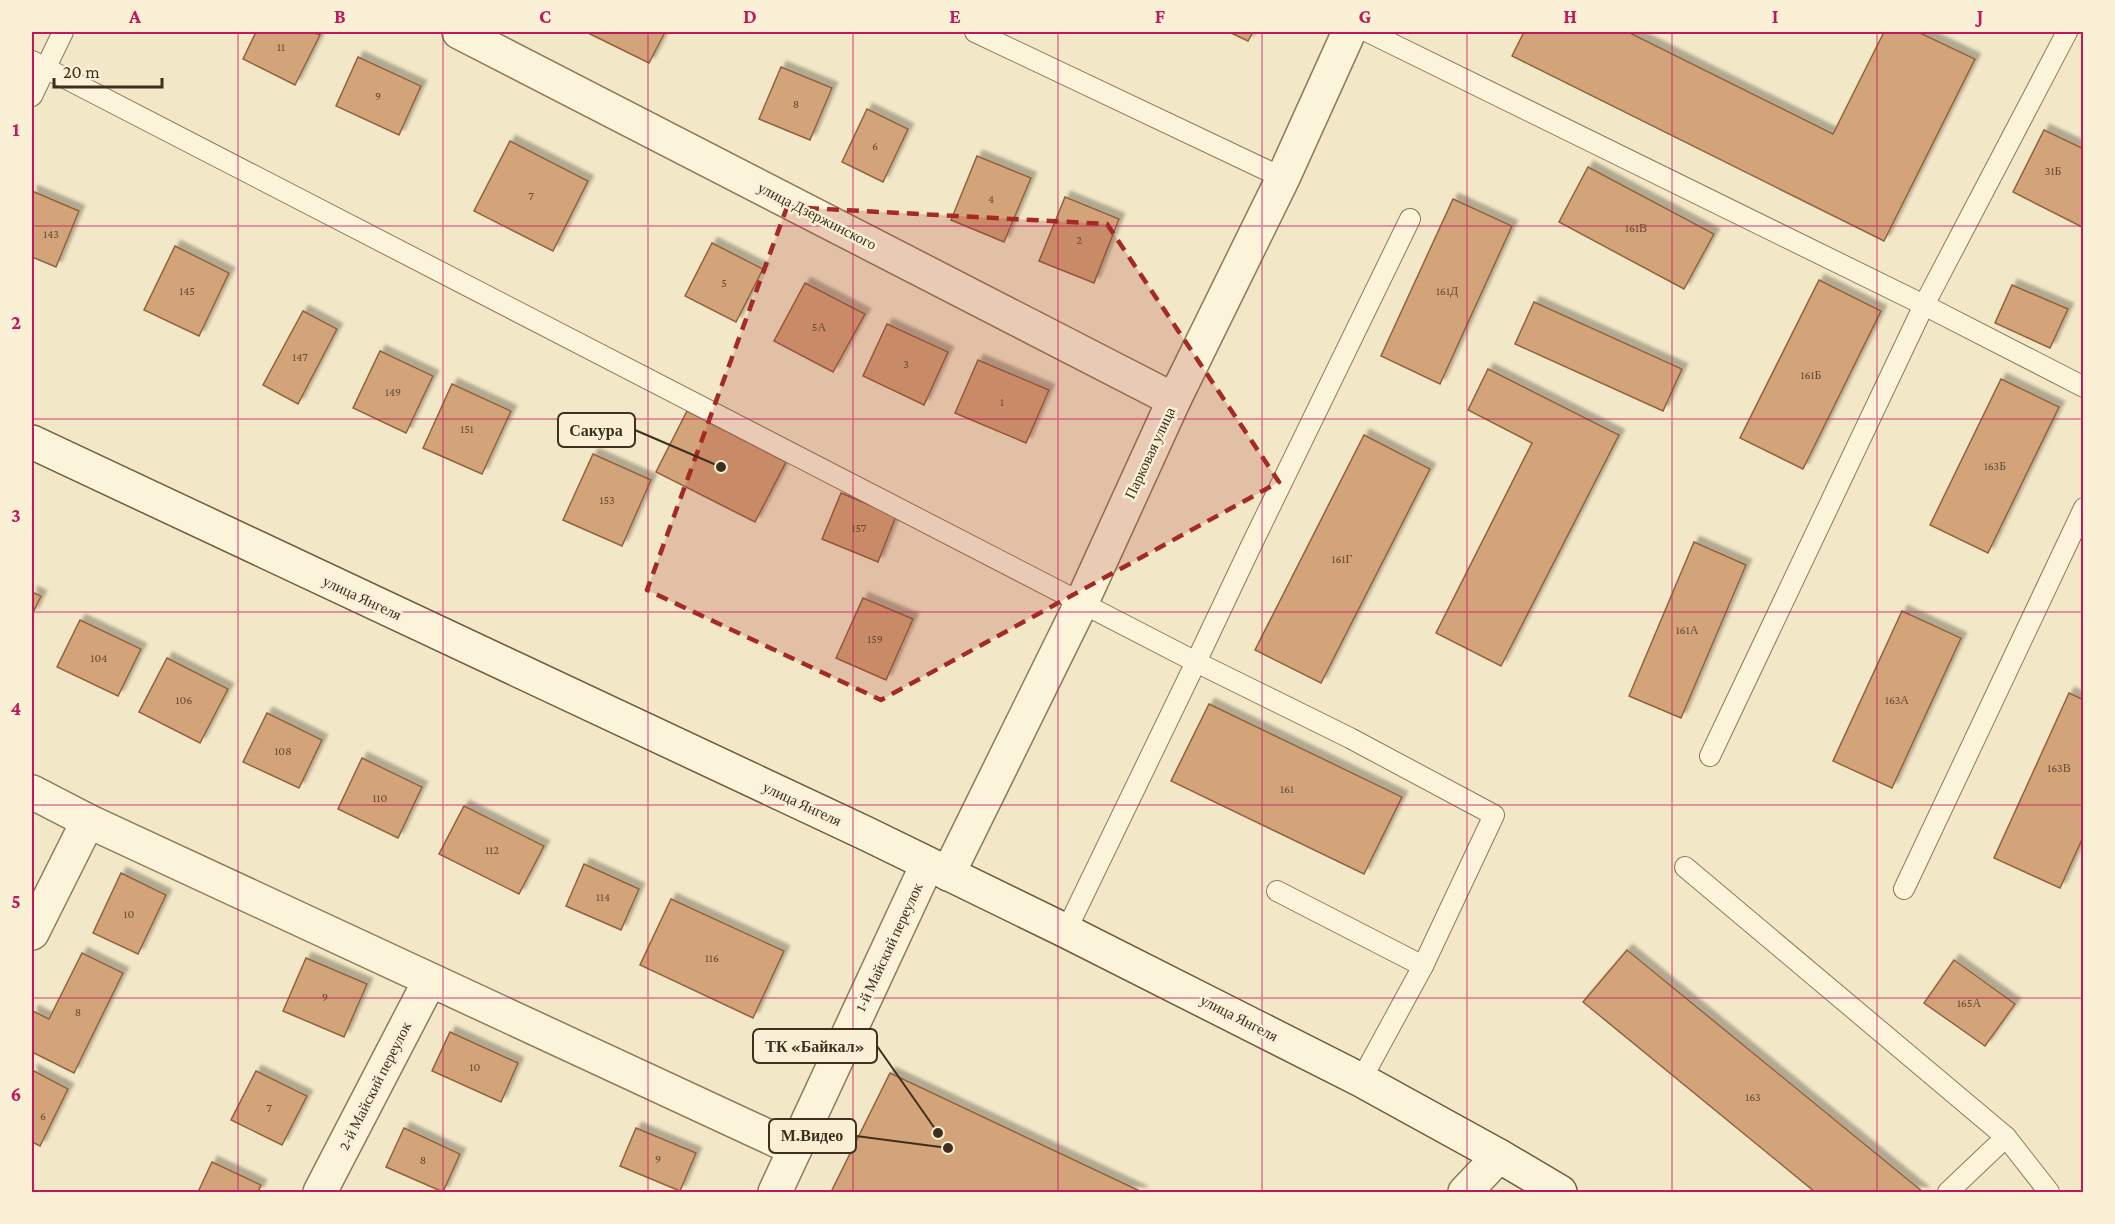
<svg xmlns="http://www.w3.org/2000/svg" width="2115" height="1224" font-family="'Crimson Pro',serif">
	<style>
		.building { fill: #d3a379; stroke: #91633d; stroke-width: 1.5; filter: url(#shadow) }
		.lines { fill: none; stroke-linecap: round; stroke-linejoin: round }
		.lane-casing { stroke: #8f7959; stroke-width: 22 }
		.street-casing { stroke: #8f7959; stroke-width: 36 }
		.secondary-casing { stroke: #715a3c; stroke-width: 36 }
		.lane { stroke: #fbf3da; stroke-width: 20 }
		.street { stroke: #fbf3da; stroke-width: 33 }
		.secondary { stroke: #fbf3da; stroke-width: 33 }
		.marked { fill: #a42a24; fill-opacity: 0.2; stroke: #a42a24; stroke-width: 4.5; stroke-dasharray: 12 8; stroke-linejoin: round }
		.grid { fill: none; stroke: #c2185b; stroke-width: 1.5; stroke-opacity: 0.55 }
		.labels { text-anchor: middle; stroke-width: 5; stroke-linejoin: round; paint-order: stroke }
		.number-label { font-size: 12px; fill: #634c35 }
		.street-label { font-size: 15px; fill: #3e2f1e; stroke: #f9f0d6 }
		.leader { fill: none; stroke: #3e2f1e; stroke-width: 2 }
		.callout-dot { fill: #3e2f1e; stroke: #f9f0d6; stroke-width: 2 }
		.callout { fill: #f9f0d6; stroke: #3e2f1e; stroke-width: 2 }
		.callout-label { font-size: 16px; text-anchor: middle; font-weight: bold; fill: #3e2f1e }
		.neatline { fill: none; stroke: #c2185b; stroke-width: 2 }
		.grid-label { font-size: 20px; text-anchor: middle; font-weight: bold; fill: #c2185b }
	</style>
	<defs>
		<filter id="shadow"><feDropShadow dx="5.5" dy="-5.5" stdDeviation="1.5" flood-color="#0004"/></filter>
	</defs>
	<rect width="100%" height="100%" fill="#f2e7c6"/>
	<g class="building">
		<path d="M256,32H312L320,35L295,85L243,59Z"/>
		<path d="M586,32H665L649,63Z"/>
		<path d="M1229,32H1253L1248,41Z"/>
		<path d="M1524,32H1628L1833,134L1884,32H1918L1975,59L1884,241L1512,56Z"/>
		<path d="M358,57L421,86L399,135L336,106Z"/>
		<path d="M781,67L832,88L810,140L759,119Z"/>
		<path d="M867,109L908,129L883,182L842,162Z"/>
		<path d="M2044,130L2084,149V228L2013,192Z"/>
		<path d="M510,141L588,181L553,251L474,211Z"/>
		<path d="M977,156L1031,178L1004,242L951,220Z"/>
		<path d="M1588,167L1714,234L1684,289L1559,222Z"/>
		<path d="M32,191L79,211L56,267L32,257Z"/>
		<path d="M1065,197L1119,219L1094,283L1039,261Z"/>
		<path d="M1453,199L1512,226L1440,384L1381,356Z"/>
		<path d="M712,243L763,269L736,322L685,296Z"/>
		<path d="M175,246L229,273L199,336L144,310Z"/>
		<path d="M1819,280L1881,311L1803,469L1740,438Z"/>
		<path d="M805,283L865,314L833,372L774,341Z"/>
		<path d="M2012,285L2068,309L2050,348L1995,323Z"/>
		<path d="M1534,302L1682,369L1663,411L1515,344Z"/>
		<path d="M303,311L337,329L298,404L263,385Z"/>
		<path d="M887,324L948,352L924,405L863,376Z"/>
		<path d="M380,351L433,376L406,433L353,408Z"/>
		<path d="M978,360L1049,390L1026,443L955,413Z"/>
		<path d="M1488,369L1619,435L1501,666L1436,633L1532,443L1468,410Z"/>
		<path d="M2001,379L2059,407L1988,553L1930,525Z"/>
		<path d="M452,384L511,411L482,474L423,448Z"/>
		<path d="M687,411L786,462L755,522L656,472Z"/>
		<path d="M1364,435L1430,469L1321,683L1255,650Z"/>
		<path d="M593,454L651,480L622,546L563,520Z"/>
		<path d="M841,493L896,516L878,562L822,539Z"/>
		<path d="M1694,542L1746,565L1681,718L1629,696Z"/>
		<path d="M32,592L41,596L32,615Z"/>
		<path d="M863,598L913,619L886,680L836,658Z"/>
		<path d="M1902,611L1961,638L1892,788L1833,761Z"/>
		<path d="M80,620L141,649L118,696L57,667Z"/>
		<path d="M167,658L228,689L200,743L139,712Z"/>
		<path d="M2069,693L2084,700V835L2060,888L1994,858Z"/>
		<path d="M1209,704L1402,797L1364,874L1171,781Z"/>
		<path d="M267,713L322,740L299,788L243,762Z"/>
		<path d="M362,758L422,787L398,838L338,809Z"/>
		<path d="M464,806L544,846L519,894L439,854Z"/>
		<path d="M584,864L639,889L621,930L566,906Z"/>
		<path d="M121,873L166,895L138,954L93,933Z"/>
		<path d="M671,899L784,951L753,1018L640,965Z"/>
		<path d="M1627,950L1923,1192H1815L1583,1002Z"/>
		<path d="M82,953L123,973L74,1073L32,1052V1014L33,1011L49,1019Z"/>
		<path d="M306,958L367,984L344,1037L283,1011Z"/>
		<path d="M1954,960L2015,1004L1985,1046L1924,1003Z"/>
		<path d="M450,1032L518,1063L501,1102L432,1071Z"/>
		<path d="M32,1070L68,1089L40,1146L32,1142Z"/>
		<path d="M256,1071L307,1096L282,1145L231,1120Z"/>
		<path d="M890,1073L1142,1192H831Z"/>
		<path d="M404,1128L460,1154L443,1192L386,1167Z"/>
		<path d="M636,1128L696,1153L680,1191L620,1166Z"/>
		<path d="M212,1162L261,1185L258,1192H198Z"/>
	</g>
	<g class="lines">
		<g class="lane-casing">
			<g id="lane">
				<path d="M975,32L1283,178"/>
				<path d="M1368,32L1924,305L1710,756"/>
				<path d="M2067,32L1924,305L2084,387"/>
				<path d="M32,61L1196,662L1066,931"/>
				<path d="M32,96L63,32"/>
				<path d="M1685,867L2006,1137"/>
				<path d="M1904,889L2084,508"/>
				<path d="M1277,891L1423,966"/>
				<path d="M1361,1080L1423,966L1494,815L1350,738L1196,662L1250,548L1410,219"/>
				<path d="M1948,1192L2006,1137L2049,1192"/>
			</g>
		</g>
		<g class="street-casing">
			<g id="street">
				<path d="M459,32L1174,400"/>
				<path d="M32,792L88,821L795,1149"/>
				<path d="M948,874L1081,604L1174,400L1283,178L1349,32"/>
				<path d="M32,933L88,821"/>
				<path d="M320,1192L430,980"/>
				<path d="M775,1192L927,865"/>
				<path d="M1465,1192L1499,1156"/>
			</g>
		</g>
		<g class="secondary-casing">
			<path id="secondary" d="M32,442L865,833L1066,931L1361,1080L1499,1156L1560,1192"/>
		</g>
		<use href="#lane" class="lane"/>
		<use href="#street" class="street"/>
		<use href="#secondary" class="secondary"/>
	</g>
	<path class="marked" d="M787,207L1107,224L1279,482L881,700L647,590Z"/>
	<path class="grid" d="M238,32V1192M443,32V1192M648,32V1192M853,32V1192M1058,32V1192M1262,32V1192M1467,32V1192M1672,32V1192M1877,32V1192M32,226H2084M32,419H2084M32,612H2084M32,805H2084M32,998H2084"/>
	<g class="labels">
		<g class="number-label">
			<text x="281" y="51">11</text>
			<text x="378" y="100">9</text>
			<text x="796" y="108">8</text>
			<text x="875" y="150">6</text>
			<text x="2053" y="175">31Б</text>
			<text x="531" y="200">7</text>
			<text x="991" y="203">4</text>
			<text x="1636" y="232">161В</text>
			<text x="51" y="238">143</text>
			<text x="1079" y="244">2</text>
			<text x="724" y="287">5</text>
			<text x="187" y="295">145</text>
			<text x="1447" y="295">161Д</text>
			<text x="819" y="331">5А</text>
			<text x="300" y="361">147</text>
			<text x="906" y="368">3</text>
			<text x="1811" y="379">161Б</text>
			<text x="393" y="396">149</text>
			<text x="1002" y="406">1</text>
			<text x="467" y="433">151</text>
			<text x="1995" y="470">163Б</text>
			<text x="607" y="504">153</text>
			<text x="859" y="532">157</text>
			<text x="1342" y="563">161Г</text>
			<text x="1687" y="634">161А</text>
			<text x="875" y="643">159</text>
			<text x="99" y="662">104</text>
			<text x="184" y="704">106</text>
			<text x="1897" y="704">163А</text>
			<text x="283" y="755">108</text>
			<text x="2059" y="772">163В</text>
			<text x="1287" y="793">161</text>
			<text x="380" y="802">110</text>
			<text x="492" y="854">112</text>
			<text x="603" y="901">114</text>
			<text x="129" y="918">10</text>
			<text x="712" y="962">116</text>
			<text x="325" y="1001">9</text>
			<text x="1969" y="1007">165А</text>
			<text x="78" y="1016">8</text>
			<text x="475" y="1071">10</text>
			<text x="1753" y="1101">163</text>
			<text x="269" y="1112">7</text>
			<text x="43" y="1120">6</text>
			<text x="658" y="1163">9</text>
			<text x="423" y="1164">8</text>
		</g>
		<g class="street-label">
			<text transform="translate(817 216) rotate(27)" y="5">улица Дзержинского</text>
			<text transform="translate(1150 453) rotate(-65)" y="5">Парковая улица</text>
			<text transform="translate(362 598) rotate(25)" y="5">улица Янгеля</text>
			<text transform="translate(802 804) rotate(25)" y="5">улица Янгеля</text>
			<text transform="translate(889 947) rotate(-65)" y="5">1-й Майский переулок</text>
			<text transform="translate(1239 1018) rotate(27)" y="5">улица Янгеля</text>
			<text transform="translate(375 1086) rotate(-63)" y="5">2-й Майский переулок</text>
		</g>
	</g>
	<path class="leader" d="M721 467L635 430M938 1133L877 1046M948 1148L856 1136"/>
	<g class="callout-dot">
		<circle cx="721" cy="467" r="6"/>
		<circle cx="938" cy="1133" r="6"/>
		<circle cx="948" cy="1148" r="6"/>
	</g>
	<g class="callout">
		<rect x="558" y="413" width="77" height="34" rx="6"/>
		<rect x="753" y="1029" width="124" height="34" rx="6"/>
		<rect x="769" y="1119" width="87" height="34" rx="6"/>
	</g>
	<g class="callout-label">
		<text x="596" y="436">Сакура</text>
		<text x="815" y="1052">ТК «Байкал»</text>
		<text x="812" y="1141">М.Видео</text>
	</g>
	<rect width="2115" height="1224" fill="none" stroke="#f9f0d6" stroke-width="66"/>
	<path d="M54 78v9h108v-9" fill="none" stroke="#3e2f1e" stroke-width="3"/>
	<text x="63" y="78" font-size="18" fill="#3e2f1e" stroke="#f9f0d6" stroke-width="4.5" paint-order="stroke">20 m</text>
	<rect x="33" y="33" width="2049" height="1158" class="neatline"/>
	<g class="grid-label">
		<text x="135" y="23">A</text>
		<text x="340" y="23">B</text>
		<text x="545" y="23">C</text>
		<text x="750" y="23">D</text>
		<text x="955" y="23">E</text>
		<text x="1160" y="23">F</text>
		<text x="1365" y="23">G</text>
		<text x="1570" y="23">H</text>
		<text x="1775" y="23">I</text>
		<text x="1980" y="23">J</text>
		<text x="16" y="136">1</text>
		<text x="16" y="329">2</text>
		<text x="16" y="522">3</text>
		<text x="16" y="715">4</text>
		<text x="16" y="908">5</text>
		<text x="16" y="1101">6</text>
	</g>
</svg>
